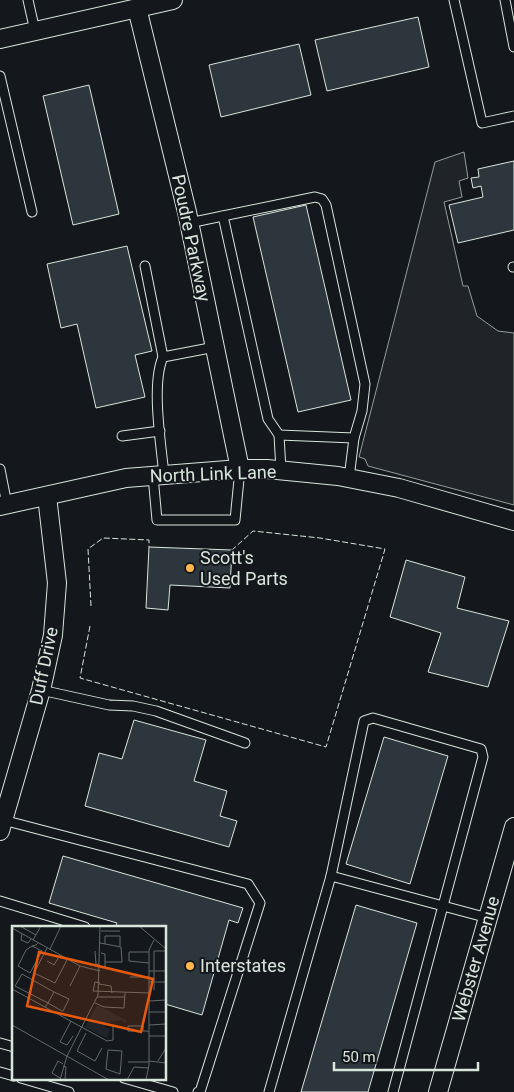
<svg xmlns="http://www.w3.org/2000/svg" width="514" height="1092" font-family="Roboto,sans-serif">
	<style>
		.green { fill: #202428; stroke: #939e99 }
		.building { fill: #2c363c; stroke: #d8e6dc }
		.lines { fill: none; stroke-linecap: round; stroke-linejoin: round }
		.lane-casing { stroke: #d8e6dc; stroke-width: 11 }
		.street-casing { stroke: #d8e6dc; stroke-width: 20 }
		.lane { stroke: #14181c; stroke-width: 9 }
		.street { stroke: #14181c; stroke-width: 18 }
		.fence { stroke: #d8e6dc; stroke-width: 1; stroke-dasharray: 6 2.5; stroke-linecap: butt }
		.poi-dot { fill: #ffb74d; stroke: #14181c; stroke-width: 2 }
		.labels { text-anchor: middle; stroke-width: 4; stroke-linejoin: round; paint-order: stroke }
		.street-label { font-size: 18px; fill: #d8e6dc; stroke: #14181c }
		.poi-label { font-size: 18px; fill: #d8e6dc; stroke: #14181c; text-anchor: start }
		.inset-road { fill: none; stroke: #626a69; stroke-width: 1 }
		.view { fill: #e8590c; fill-opacity: 0.15; stroke: #e8590c; stroke-width: 2.5 }
		.inset-edge { fill: none; stroke: #d8e6dc; stroke-width: 2.5 }
	</style>
	<rect width="100%" height="100%" fill="#14181c"/>
	<path class="green" d="M464,152L468,178L459,181L462,197L444,202L463,286H468L477,316L498,331L514,333V505L368,466L365,459L359,457L435,162Z"/>
	<g class="building">
		<path d="M418,17L429,67L327,91L315,40Z"/>
		<path d="M299,44L311,95L221,117L209,65Z"/>
		<path d="M89,85L119,214L73,225L43,96Z"/>
		<path d="M514,161V230L458,243L449,205L483,197L481,186L473,188L471,178L479,177L478,169Z"/>
		<path d="M306,205L351,400L298,412L253,217Z"/>
		<path d="M127,246L152,351L135,355L145,397L96,408L77,324L61,328L47,264Z"/>
		<path d="M149,547L232,550L230,588L170,585L168,610L146,608Z"/>
		<path d="M406,560L465,577L457,608L509,621L488,687L428,672L441,633L390,617Z"/>
		<path d="M134,720L206,740L194,781L227,791L220,816L237,821L229,847L85,806L99,753L122,759Z"/>
		<path d="M384,737L448,756L410,884L346,864Z"/>
		<path d="M63,856L243,908L238,923L229,920L202,1015L165,1004V927H115L117,923L49,903Z"/>
		<path d="M356,905L417,923L368,1092H301Z"/>
	</g>
	<g class="lines">
		<g class="lane-casing">
			<g id="lane">
				<path d="M28,0L35,31"/>
				<path d="M454,0L482,123L514,116"/>
				<path d="M505,0L514,47"/>
				<path d="M0,76L32,212"/>
				<path d="M223,216L268,419L279,435L281,470"/>
				<path d="M189,223L315,197L322,199L326,205L365,384L362,411L354,438L349,478"/>
				<path d="M145,266L163,357"/>
				<path d="M513,267H514"/>
				<path d="M279,435L354,438"/>
				<path d="M122,436L160,431"/>
				<path d="M0,469L7,505"/>
				<path d="M164,475C161,444 151,384 163,357L215,347"/>
				<path d="M153,476L157,520H235L240,469"/>
				<path d="M41,690L109,705L133,706L156,711L245,743"/>
				<path d="M3,820L248,884L260,903L200,1092H198"/>
				<path d="M331,876L364,721L373,718L481,749L483,757L393,1092"/>
				<path d="M0,901L85,927"/>
				<path d="M0,1043L14,1047"/>
				<path d="M0,1072L14,1076"/>
				<path d="M21,1078L69,1092"/>
				<path d="M124,1078L173,1092"/>
				<path d="M269,1092L331,876L488,918"/>
			</g>
		</g>
		<g class="street-casing">
			<g id="street">
				<path d="M137,8L187,212L240,469"/>
				<path d="M0,39L173,0"/>
				<path d="M0,506L126,478L240,469H267L338,476L399,488L514,521"/>
				<path d="M0,831L41,690L53,635L57,583L47,496"/>
				<path d="M438,1092L514,827"/>
			</g>
		</g>
		<use href="#lane" class="lane"/>
		<use href="#street" class="street"/>
		<g class="fence">
			<path d="M91,606L88,549L103,538L149,540V547"/>
			<path d="M90,626L80,678L326,747L385,549L320,538L253,531L232,550"/>
		</g>
	</g>
	<g class="poi-dot">
		<circle cx="190" cy="568" r="5"/>
		<circle cx="190" cy="966" r="5"/>
	</g>
	<g class="labels">
		<g class="street-label">
			<text transform="translate(191 238) rotate(78)" y="6">Poudre Parkway</text>
			<text transform="translate(213 474) rotate(-2)" y="6">North Link Lane</text>
			<text transform="translate(44 666) rotate(-78)" y="6">Duff Drive</text>
			<text transform="translate(476 959) rotate(-74)" y="6">Webster Avenue</text>
		</g>
		<g class="poi-label">
			<text x="200" y="564">Scott's<tspan x="200" dy="21">Used Parts</tspan></text>
			<text x="200" y="972">Interstates</text>
		</g>
	</g>
	<g transform="translate(12 926)">
		<rect width="154" height="154" fill="#14181c"/>
		<path d="M85,79L114,94V97L109,94L94,97L93,101L98,103L95,112L73,101Z" fill="#202428"/>
		<path class="inset-road" d="M8,0L24,9M127,0L154,23M0,2L68,40L88,45M89,5H108M10,8L9,14L16,17L19,13M21,14L29,0M88,17L109,21L110,36H93M93,18V10H108V20M20,20L30,25L18,47L6,40L14,24L20,20L24,19L26,17M35,22L22,47L43,57L55,34M38,23L49,0M83,25L84,38L88,39M137,26H117V35L137,37M35,35L42,39L48,29M88,41H93V28L89,27M137,45H154M118,51H137M137,56H154M88,57L83,56L81,65L137,67M87,58L99,60L100,67M58,60L68,40M0,63L95,115M142,64V25H154M85,71H113M137,75L154,74M83,77L92,81L112,82L113,67M33,81L36,77L42,66L10,48L3,60L36,77L50,85H51L57,73L42,66M137,86H154M59,95L48,116L55,119L61,110M0,99L97,154M137,99L154,98M131,105V100H116V105H135L137,106M74,107L65,125L83,135L90,122M137,110H154M95,115L101,114V100M96,124L110,125L108,148L94,143ZM137,135L154,137M146,135L154,122M116,136H137M51,140L54,141L53,154M48,152L40,147L46,135L51,138M48,154L55,130L86,69L88,0M115,154L122,141L136,142M134,154L137,139V24L142,14"/>
		<path class="view" d="M27,26L141,53L129,106L15,80Z"/>
		<rect width="154" height="154" class="inset-edge"/>
	</g>
	<path d="M334 1062v8h144v-8" fill="none" stroke="#d8e6dc" stroke-width="2.5"/>
	<text x="342" y="1062" font-size="15" fill="#d8e6dc" stroke="#14181c" stroke-width="4" paint-order="stroke">50 m</text>
</svg>
